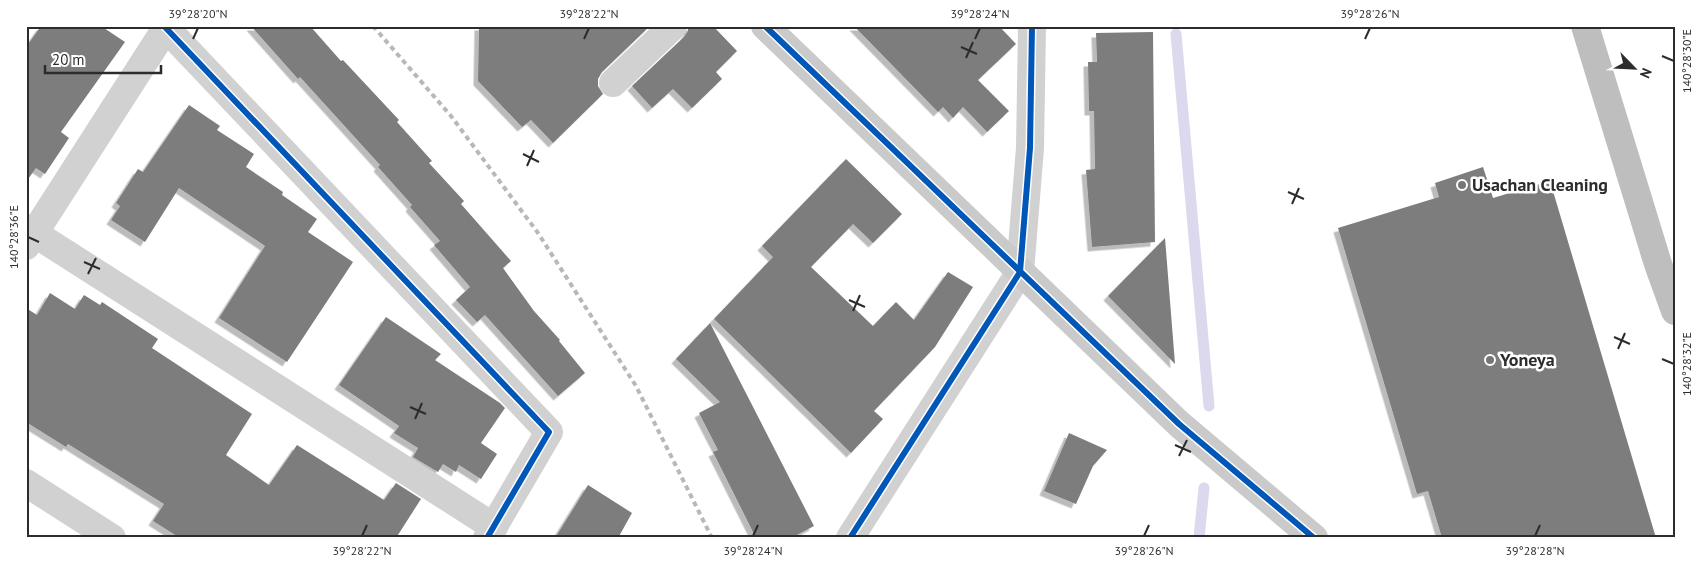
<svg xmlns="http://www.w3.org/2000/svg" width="1701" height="564" font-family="'PT Sans',sans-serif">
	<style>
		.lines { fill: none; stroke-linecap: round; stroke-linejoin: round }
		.stream { stroke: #dcd8ee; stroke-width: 11 }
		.building { fill: #7d7d7d; filter: url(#shadow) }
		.street { stroke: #d1d1d1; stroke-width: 28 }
		.secondary { stroke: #cacaca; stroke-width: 28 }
		.highway { stroke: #bebebe; stroke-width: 28 }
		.rail { stroke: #b8b8b8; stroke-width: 4; stroke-dasharray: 5 4; stroke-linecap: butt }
		.cycleway-casing { stroke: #fff; stroke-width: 9 }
		.cycleway { stroke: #0057b8; stroke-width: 6 }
		.ticks { fill: none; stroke: #2c2c2c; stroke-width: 2 }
		.poi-dot { fill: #767676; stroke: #fff; stroke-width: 2 }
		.labels { text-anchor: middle; stroke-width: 5; stroke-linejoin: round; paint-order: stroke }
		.poi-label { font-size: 18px; font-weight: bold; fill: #2c2c2c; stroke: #fff; text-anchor: start }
		.neatline { fill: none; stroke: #2c2c2c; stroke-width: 2 }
		.ticks-label { font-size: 12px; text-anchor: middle; fill: #2c2c2c }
	</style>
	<defs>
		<filter id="shadow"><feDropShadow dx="-4.5" dy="4.5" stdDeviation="0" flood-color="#0004"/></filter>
	</defs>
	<rect width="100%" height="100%" fill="#fff"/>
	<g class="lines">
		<g class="stream">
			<path d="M1176,34L1209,406"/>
			<path d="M1199,538L1204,488"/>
		</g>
	</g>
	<g class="building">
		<path d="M41,26H101L125,42L61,132L69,138L45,174L36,168L26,182V47Z"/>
		<path d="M251,26H310L341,61L343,60L399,120L397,122L432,161L429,163L464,201L461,204L511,261L503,268L534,311L560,340L559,341L585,373L558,396L485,315L477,322L456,300L470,287L434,245L440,241L410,207L412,205L378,167L380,165L300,77L298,79Z"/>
		<path d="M479,26H650L602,72L598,79V86L603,94L553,143L531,120L522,127L478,81Z"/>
		<path d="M688,26H713L737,51L716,72L722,79L692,108L673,89L652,108L632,86L684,37L688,31Z"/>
		<path d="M854,26H999L1016,44L978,80L1009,111L987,132L963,107L953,118L943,107L938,112Z"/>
		<path d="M1153,32L1155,242L1092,247L1086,170L1095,169L1094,111H1089L1088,62H1097L1096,33Z"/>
		<path d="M189,105L220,126L217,130L254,154L246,167L283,192L282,195L317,219L308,232L353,262L287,362L219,318L265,246L179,188L145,242L111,220L120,206L116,203L138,169L143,172Z"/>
		<path d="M846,159L902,214L873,243L853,224L811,267L873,326L896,302L914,320L948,272L973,287L935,347L874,411L883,419L851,453L714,319L773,257L762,246Z"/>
		<path d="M1483,167L1493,198L1550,181L1656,538H1442L1428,491L1417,494L1338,228L1439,197L1435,183Z"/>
		<path d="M1165,238L1175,364L1108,296Z"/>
		<path d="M50,293L75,309L84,295L100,305L102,302L158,339L152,348L252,414L226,455L269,485L297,445L384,500L396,483L421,499L396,538H180L153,521L164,504L68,444L66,447L26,422V308L37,315Z"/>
		<path d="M386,317L441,354L435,360L500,403L505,408L481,443L497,454L481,479L459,465L456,472L443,464L438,472L413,457L418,448L394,433L399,426L339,385Z"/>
		<path d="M710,323L814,526L791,538H756L713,452L718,450L699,413L720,402L676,359Z"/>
		<path d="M1069,433L1107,450L1093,466L1076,504L1044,491Z"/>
		<path d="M588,485L632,513L618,538H555Z"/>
	</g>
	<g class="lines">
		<g class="street">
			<path d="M164,26L549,432L487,538"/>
			<path d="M613,83L673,26"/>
			<path d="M26,228L494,527"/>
			<path d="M26,246L166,28"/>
			<path d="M26,483L112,538"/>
			<path d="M850,538L1020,272L1030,148L1032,26"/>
		</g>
		<path class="secondary" d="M765,26L1179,424L1314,538"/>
		<path class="highway" d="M1585,26L1658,264L1675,311"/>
		<path class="rail" d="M373,26L451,116L538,233L636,386L712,538"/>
		<g class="cycleway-casing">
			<g id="cycleway">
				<path d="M164,26L549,432L487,538"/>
				<path d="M765,26L1179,424L1314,538"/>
				<path d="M850,538L1020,272L1030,148L1032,26"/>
			</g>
		</g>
		<use href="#cycleway" class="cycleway"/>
	</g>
	<path class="ticks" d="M193,39L198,28M584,39L589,28M975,39L980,28M1365,39L1370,28M961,47L977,54M1662,56L1674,61M966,58L973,42M523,154L539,162M527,166L534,150M1288,192L1304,199M1292,204L1299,188M28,237L39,242M84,262L100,269M88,274L96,258M849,300L865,307M853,311L860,295M1614,337L1630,344M1618,349L1625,333M1662,359L1674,364M410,407L426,414M415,419L422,403M1175,445L1191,452M1179,456L1187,440M362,536L367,525M753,536L758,525M1144,536L1149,525M1535,536L1540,525"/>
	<g class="poi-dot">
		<circle cx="1462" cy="185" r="5"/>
		<circle cx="1490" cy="360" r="5"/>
	</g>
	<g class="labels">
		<g class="poi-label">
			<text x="1472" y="191">Usachan Cleaning</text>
			<text x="1500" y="366">Yoneya</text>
		</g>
	</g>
	<rect width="1701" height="564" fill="none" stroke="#ffffff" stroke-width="55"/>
	<g transform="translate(1634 68) rotate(114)" stroke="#ffffff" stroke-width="4" paint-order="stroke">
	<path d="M0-4L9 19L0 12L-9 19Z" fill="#2c2c2c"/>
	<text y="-8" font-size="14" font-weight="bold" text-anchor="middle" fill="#2c2c2c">N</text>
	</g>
	<path d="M45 65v8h116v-8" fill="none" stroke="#2c2c2c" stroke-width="2.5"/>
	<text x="52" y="65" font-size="15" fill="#2c2c2c" stroke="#ffffff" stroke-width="4" paint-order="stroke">20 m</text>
	<rect x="28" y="28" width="1646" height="508" class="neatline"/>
	<g class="ticks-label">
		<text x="198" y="18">39°28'20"N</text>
		<text x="589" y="18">39°28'22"N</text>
		<text x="980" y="18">39°28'24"N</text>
		<text x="1370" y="18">39°28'26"N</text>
		<text transform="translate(1687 61) rotate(-90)" y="4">140°28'30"E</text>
		<text transform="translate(14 237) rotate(-90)" y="4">140°28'36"E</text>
		<text transform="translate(1687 364) rotate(-90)" y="4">140°28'32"E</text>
		<text x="362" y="555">39°28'22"N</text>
		<text x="753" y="555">39°28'24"N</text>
		<text x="1144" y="555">39°28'26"N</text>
		<text x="1535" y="555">39°28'28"N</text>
	</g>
</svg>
